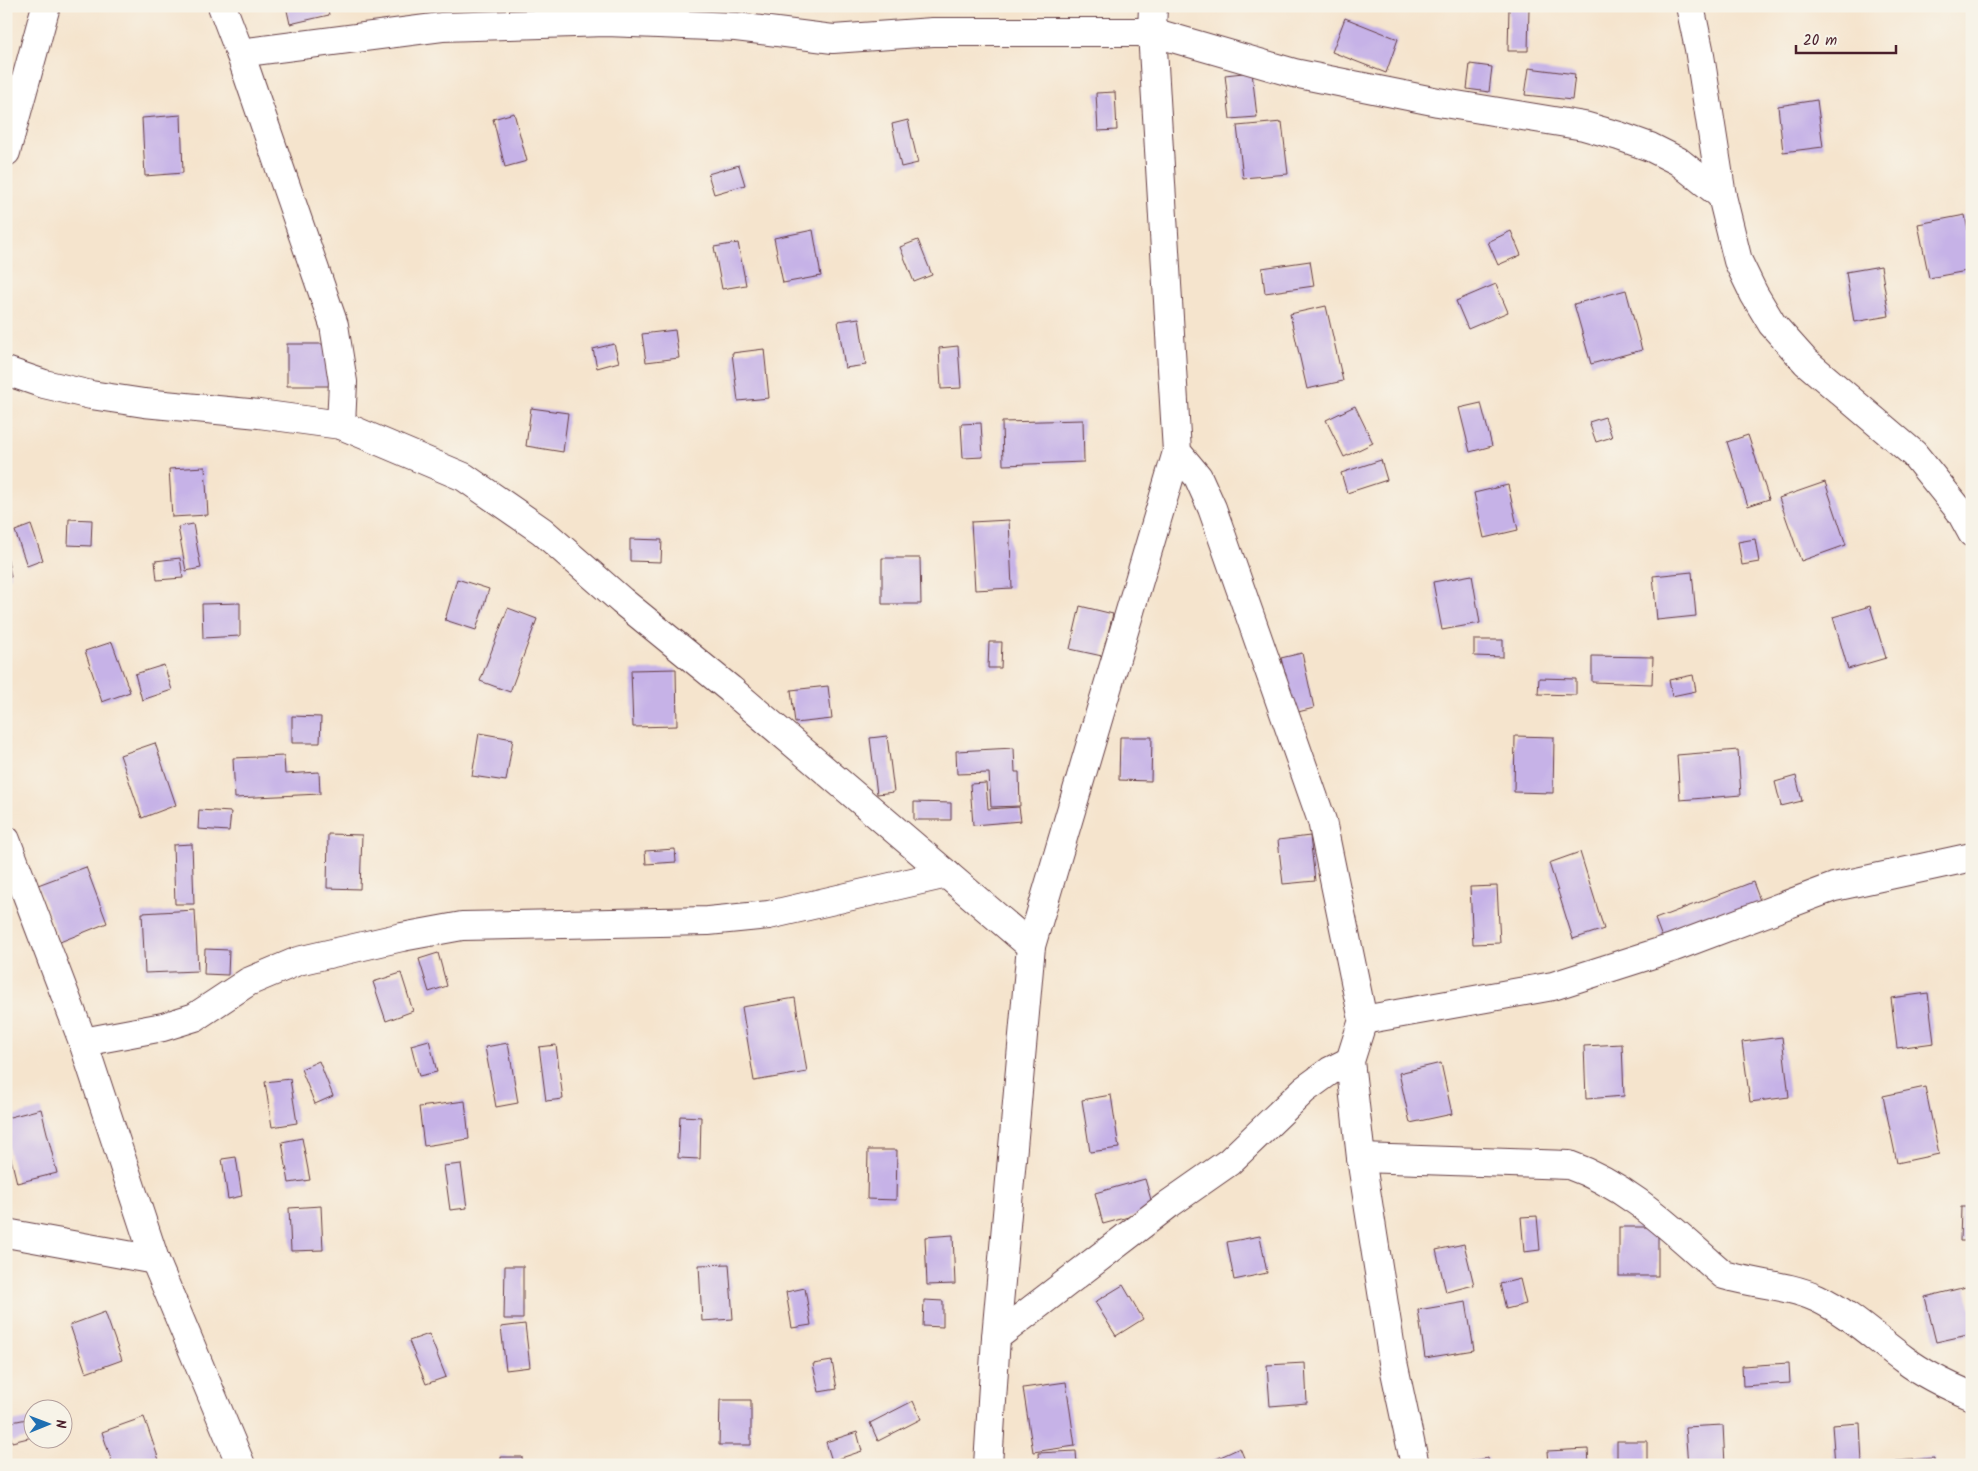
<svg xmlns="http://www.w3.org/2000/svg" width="1978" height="1471" font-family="Kalam,sans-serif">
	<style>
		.building { fill: #c6b2e7 }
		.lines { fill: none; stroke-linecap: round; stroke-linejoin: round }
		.minor-casing { stroke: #643d43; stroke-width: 30 }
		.minor { stroke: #fff; stroke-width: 28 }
	</style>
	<rect width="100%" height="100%" fill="#f7f3e8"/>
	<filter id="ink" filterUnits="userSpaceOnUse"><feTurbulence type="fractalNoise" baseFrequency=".02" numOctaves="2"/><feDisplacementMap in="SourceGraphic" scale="10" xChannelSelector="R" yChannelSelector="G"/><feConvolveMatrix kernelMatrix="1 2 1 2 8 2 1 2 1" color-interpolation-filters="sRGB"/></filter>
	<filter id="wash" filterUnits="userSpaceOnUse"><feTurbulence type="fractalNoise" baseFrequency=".0096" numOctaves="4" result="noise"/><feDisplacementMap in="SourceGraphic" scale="20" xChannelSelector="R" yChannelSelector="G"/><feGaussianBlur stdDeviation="1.12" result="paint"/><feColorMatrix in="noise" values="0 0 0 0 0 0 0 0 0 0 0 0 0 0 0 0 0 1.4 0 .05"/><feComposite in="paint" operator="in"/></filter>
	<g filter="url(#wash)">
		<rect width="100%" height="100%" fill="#f5e4cd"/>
		<g id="blocks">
			<g class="building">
				<path d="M286,6H327L329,15L290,24Z"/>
				<path d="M1509,7L1529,8L1528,51H1508Z"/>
				<path d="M1345,18L1398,39L1386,73L1332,52Z"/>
				<path d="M1470,64L1492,67L1489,92L1467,89Z"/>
				<path d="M1529,68L1575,74L1572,100L1525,95Z"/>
				<path d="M1252,72L1257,117L1230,119L1225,75Z"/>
				<path d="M1115,92L1117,130L1098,131L1096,93Z"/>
				<path d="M1817,100L1823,147L1783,152L1778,106Z"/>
				<path d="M514,113L527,161L505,167L493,119Z"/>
				<path d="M181,115L183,173L145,176L142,118Z"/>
				<path d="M908,120L918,163L901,167L892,124Z"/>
				<path d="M1282,122L1288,174L1243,178L1237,126Z"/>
				<path d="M739,165L745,185L714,194L708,174Z"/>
				<path d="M1965,215L1972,251V270L1929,278L1918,224Z"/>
				<path d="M813,230L821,276L783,283L774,238Z"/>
				<path d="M1511,231L1521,255L1498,265L1488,242Z"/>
				<path d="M918,240L932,275L914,282L900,247Z"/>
				<path d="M738,243L746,285L722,289L714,247Z"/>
				<path d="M1310,261L1314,286L1265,293L1262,268Z"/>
				<path d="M1881,266L1889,316L1854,322L1846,272Z"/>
				<path d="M1496,284L1508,312L1468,329L1456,301Z"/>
				<path d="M1626,290L1642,350L1591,364L1574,304Z"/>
				<path d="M1326,306L1343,381L1307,389L1290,314Z"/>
				<path d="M859,318L866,365L845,368L838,321Z"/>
				<path d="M675,330L679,358L646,362L642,334Z"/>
				<rect x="287" y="344" width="44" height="42"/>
				<path d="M614,344L619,362L597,368L593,349Z"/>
				<path d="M958,346L961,388L941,389L939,348Z"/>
				<path d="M764,349L769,398L738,401L732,353Z"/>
				<path d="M1481,403L1492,446L1470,452L1459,408Z"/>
				<path d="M1355,406L1373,443L1344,457L1326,420Z"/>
				<path d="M531,408L568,413L563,452L526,446Z"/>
				<path d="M1605,417L1612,437L1596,442L1589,422Z"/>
				<path d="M1083,420L1084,462L1003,465L1002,422Z"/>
				<path d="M981,423L983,457L963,458L961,424Z"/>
				<path d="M1748,435L1769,499L1748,506L1727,442Z"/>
				<path d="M1381,460L1387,480L1347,493L1341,473Z"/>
				<path d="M205,467L208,515L172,517L169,469Z"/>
				<path d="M1825,482L1846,545L1801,561L1779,498Z"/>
				<path d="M1508,485L1518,530L1484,538L1474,493Z"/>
				<path d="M69,519L92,520L91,546L68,545Z"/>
				<path d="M1009,520L1012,588L975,590L971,522Z"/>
				<path d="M193,524L201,568L186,571L178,527Z"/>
				<path d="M31,525L43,560L27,566L15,531Z"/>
				<path d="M630,539L662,540L661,562L630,561Z"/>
				<path d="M1755,539L1759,562L1742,565L1738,542Z"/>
				<path d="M6,550L11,577L6,578Z"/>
				<path d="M180,558L183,578L157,580L155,561Z"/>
				<path d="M882,558H920L921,604H882Z"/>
				<path d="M1692,572L1696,616L1657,620L1653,576Z"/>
				<path d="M1472,575L1480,623L1442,630L1433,582Z"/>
				<path d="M457,579L489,589L476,630L445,620Z"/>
				<path d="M240,603V636L203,638L202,604Z"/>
				<path d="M1080,606L1113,614L1102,656L1070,649Z"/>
				<path d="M1870,606L1886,658L1848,669L1833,617Z"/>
				<path d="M508,608L537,619L510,692L480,681Z"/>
				<path d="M1474,640H1503V657L1474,656Z"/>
				<path d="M112,642L130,692L102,702L85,651Z"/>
				<path d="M989,642H1002L1001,668H988Z"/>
				<path d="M1302,653L1314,708L1294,713L1281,658Z"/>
				<path d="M1592,656L1653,657L1652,684L1592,682Z"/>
				<path d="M164,665L172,690L142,700L135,674Z"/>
				<path d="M676,669L677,726L633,727L631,670Z"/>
				<path d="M1693,675L1696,691L1672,696L1669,680Z"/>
				<path d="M1539,678L1576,679V695L1538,694Z"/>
				<path d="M828,686L832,719L795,723L791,690Z"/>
				<path d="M292,716L321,717L320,743H292Z"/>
				<path d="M479,733L513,739L506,781L472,776Z"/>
				<path d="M887,736L894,792L877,794L870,738Z"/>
				<path d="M1515,736L1554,737L1553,793L1514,792Z"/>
				<path d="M1120,737H1152L1151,781L1119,780Z"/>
				<path d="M155,743L176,805L142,818L120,755Z"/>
				<path d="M1014,748L1015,772H1019L1020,806L991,807L989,773L957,774L956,751Z"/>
				<path d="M1738,750L1741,795L1680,800L1677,755Z"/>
				<path d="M284,756L285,774L319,772L320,794L235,798L233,758Z"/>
				<path d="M1796,776L1802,801L1781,806L1775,782Z"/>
				<path d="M986,783L988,809L1019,807L1021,821L973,825L970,784Z"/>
				<path d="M914,802L951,803V820H914Z"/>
				<path d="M199,810L231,812L229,831L198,829Z"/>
				<path d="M328,834L362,835L360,889L327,888Z"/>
				<path d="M1310,836L1315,881L1283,884L1278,840Z"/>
				<path d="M192,844L194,904H175L173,845Z"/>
				<path d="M675,849L676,862L646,864L645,851Z"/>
				<path d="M1580,852L1604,929L1573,939L1549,863Z"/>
				<path d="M86,867L107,923L60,942L38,885Z"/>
				<path d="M1753,882L1761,903L1663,940L1655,919Z"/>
				<path d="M1497,886L1500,943L1473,944L1470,887Z"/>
				<path d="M195,910L198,971L145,973L142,913Z"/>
				<path d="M205,949L229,950L228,975L204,974Z"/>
				<path d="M438,953L447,986L429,992L419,959Z"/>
				<path d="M401,973L413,1011L386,1021L373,982Z"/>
				<path d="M1928,993L1934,1043L1897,1048L1891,998Z"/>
				<path d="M795,998L807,1072L754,1081L742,1007Z"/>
				<path d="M1782,1037L1789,1097L1750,1102L1742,1042Z"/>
				<path d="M429,1040L437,1072L419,1076L411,1045Z"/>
				<path d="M508,1043L518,1103L496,1107L485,1047Z"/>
				<path d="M1622,1044L1624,1096L1586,1099L1584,1046Z"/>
				<path d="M556,1045L563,1099L546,1101L539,1047Z"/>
				<path d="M319,1061L333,1096L315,1104L301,1069Z"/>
				<path d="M1441,1063L1452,1114L1410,1123L1399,1073Z"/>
				<path d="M290,1079L297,1123L272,1127L265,1082Z"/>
				<path d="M1925,1087L1939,1154L1897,1163L1883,1096Z"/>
				<path d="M1111,1095L1119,1148L1090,1152L1082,1100Z"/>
				<path d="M465,1101L469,1139L424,1146L419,1107Z"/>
				<path d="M41,1109L57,1173L17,1183L6,1138V1118Z"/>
				<path d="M680,1116L701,1117L700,1159L678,1158Z"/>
				<path d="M302,1138L310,1180L289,1183L282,1142Z"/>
				<path d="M868,1150H897L896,1200L867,1199Z"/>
				<path d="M236,1157L242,1196L228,1199L222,1159Z"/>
				<path d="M461,1164L467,1208L450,1210L444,1166Z"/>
				<path d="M1145,1179L1154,1210L1103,1224L1095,1193Z"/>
				<path d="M321,1206L323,1250L291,1251L289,1208Z"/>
				<path d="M1961,1207H1972V1241H1960Z"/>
				<path d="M1537,1216L1540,1250L1524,1252L1521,1217Z"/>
				<rect x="1619" y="1227" width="39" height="49"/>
				<path d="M953,1235L955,1284L927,1285L925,1237Z"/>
				<path d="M1260,1236L1267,1273L1234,1280L1227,1242Z"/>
				<path d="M1464,1244L1474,1285L1446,1292L1436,1250Z"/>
				<path d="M729,1264L733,1319L702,1321L699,1265Z"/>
				<path d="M505,1266H523V1319H504Z"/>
				<path d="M1520,1279L1526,1304L1506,1309L1500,1284Z"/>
				<path d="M1123,1285L1143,1319L1116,1336L1095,1302Z"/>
				<path d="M1966,1287L1972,1310V1334L1936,1342L1925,1297Z"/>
				<path d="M805,1288L811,1325L792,1328L786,1292Z"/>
				<path d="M924,1300L943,1301V1327L923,1326Z"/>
				<path d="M1466,1302L1474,1350L1425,1358L1418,1310Z"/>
				<path d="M105,1312L122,1360L86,1373L70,1325Z"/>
				<path d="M525,1324L530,1367L506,1370L501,1327Z"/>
				<path d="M429,1334L446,1377L426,1384L409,1341Z"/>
				<path d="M832,1361L837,1389L819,1392L813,1364Z"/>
				<path d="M1305,1363L1307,1403L1270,1406L1267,1365Z"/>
				<path d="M1789,1363L1790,1383L1743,1386L1742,1366Z"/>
				<path d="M1066,1382L1075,1446L1033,1452L1023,1388Z"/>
				<path d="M720,1400H751V1445H719Z"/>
				<path d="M913,1401L921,1419L878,1441L870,1423Z"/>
				<path d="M144,1417L159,1460L144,1465H113L102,1432Z"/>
				<path d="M32,1418V1437L12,1442L7,1423Z"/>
				<path d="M1860,1423L1862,1463L1835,1464L1832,1425Z"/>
				<path d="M1723,1425L1725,1465H1688L1685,1427Z"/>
				<path d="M857,1432L862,1451L832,1461L826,1442Z"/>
				<rect x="1617" y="1441" width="30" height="24"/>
				<path d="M1240,1448L1247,1465H1203Z"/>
				<path d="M1588,1449L1589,1465H1548L1547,1451Z"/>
				<path d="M1076,1451L1077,1465H1039L1038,1453Z"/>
				<path d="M501,1457H522L523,1465H501Z"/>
				<path d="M1488,1458L1489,1465H1460V1463Z"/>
				<path d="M1934,1458V1465H1896V1461Z"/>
				<path d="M747,1461V1465H708V1463Z"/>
			</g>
		</g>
	</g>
	<g filter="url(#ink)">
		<use href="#blocks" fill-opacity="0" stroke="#643d43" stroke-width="1"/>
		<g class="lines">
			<g class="minor-casing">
				<g id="minor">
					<path d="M222,6L240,53L334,325L343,382L341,425"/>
					<path d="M1153,6L1152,32L1177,452L1198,477L1212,508L1322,821L1363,1020L1350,1061L1361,1158L1393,1362L1415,1465"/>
					<path d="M1690,6L1699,49L1722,196L1738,261L1754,294L1772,324L1806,362L1914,454L1960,511L1972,533"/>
					<path d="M240,53L442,27L606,22L736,27L833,39L933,32H1152L1294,73L1438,102L1584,126L1619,136L1650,147L1678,161L1722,196"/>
					<path d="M6,152L46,6"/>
					<path d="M6,371L44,384L91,395L144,403L259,414L341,425L464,477L542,531L622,601L730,689L1031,946"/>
					<path d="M6,840L83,1042L155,1260L241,1465"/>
					<path d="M1363,1020L1553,986L1672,948L1834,887L1972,857"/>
					<path d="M83,1042L163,1027L195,1017L248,982L298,961L402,937L462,926L708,921L769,915L947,874"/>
					<path d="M1361,1158L1569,1165C1630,1186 1676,1234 1724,1275C1755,1284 1788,1285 1817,1298C1849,1313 1876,1339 1905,1360C1925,1375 1948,1386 1972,1396"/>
					<path d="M6,1233L155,1260"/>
					<path d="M996,1337L1169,1204L1229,1162L1304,1090L1330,1071L1350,1061"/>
					<path d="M988,1465L996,1337L1031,946L1177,452"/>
				</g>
			</g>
			<use href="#minor" class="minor"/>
		</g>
	</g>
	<rect width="1978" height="1471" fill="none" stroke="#f7f3e8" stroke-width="25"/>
	<g transform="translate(48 1424) rotate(89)"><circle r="24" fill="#f7f3e8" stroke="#b29e9c"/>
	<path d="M0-4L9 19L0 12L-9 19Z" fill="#1f6fb2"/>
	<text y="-8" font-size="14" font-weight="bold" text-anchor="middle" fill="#4a1f2b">N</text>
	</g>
	<path d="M1796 45v8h100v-8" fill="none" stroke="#4a1f2b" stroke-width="2.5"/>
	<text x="1803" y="45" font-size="15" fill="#4a1f2b" stroke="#f7f3e8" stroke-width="4" paint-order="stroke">20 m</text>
</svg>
